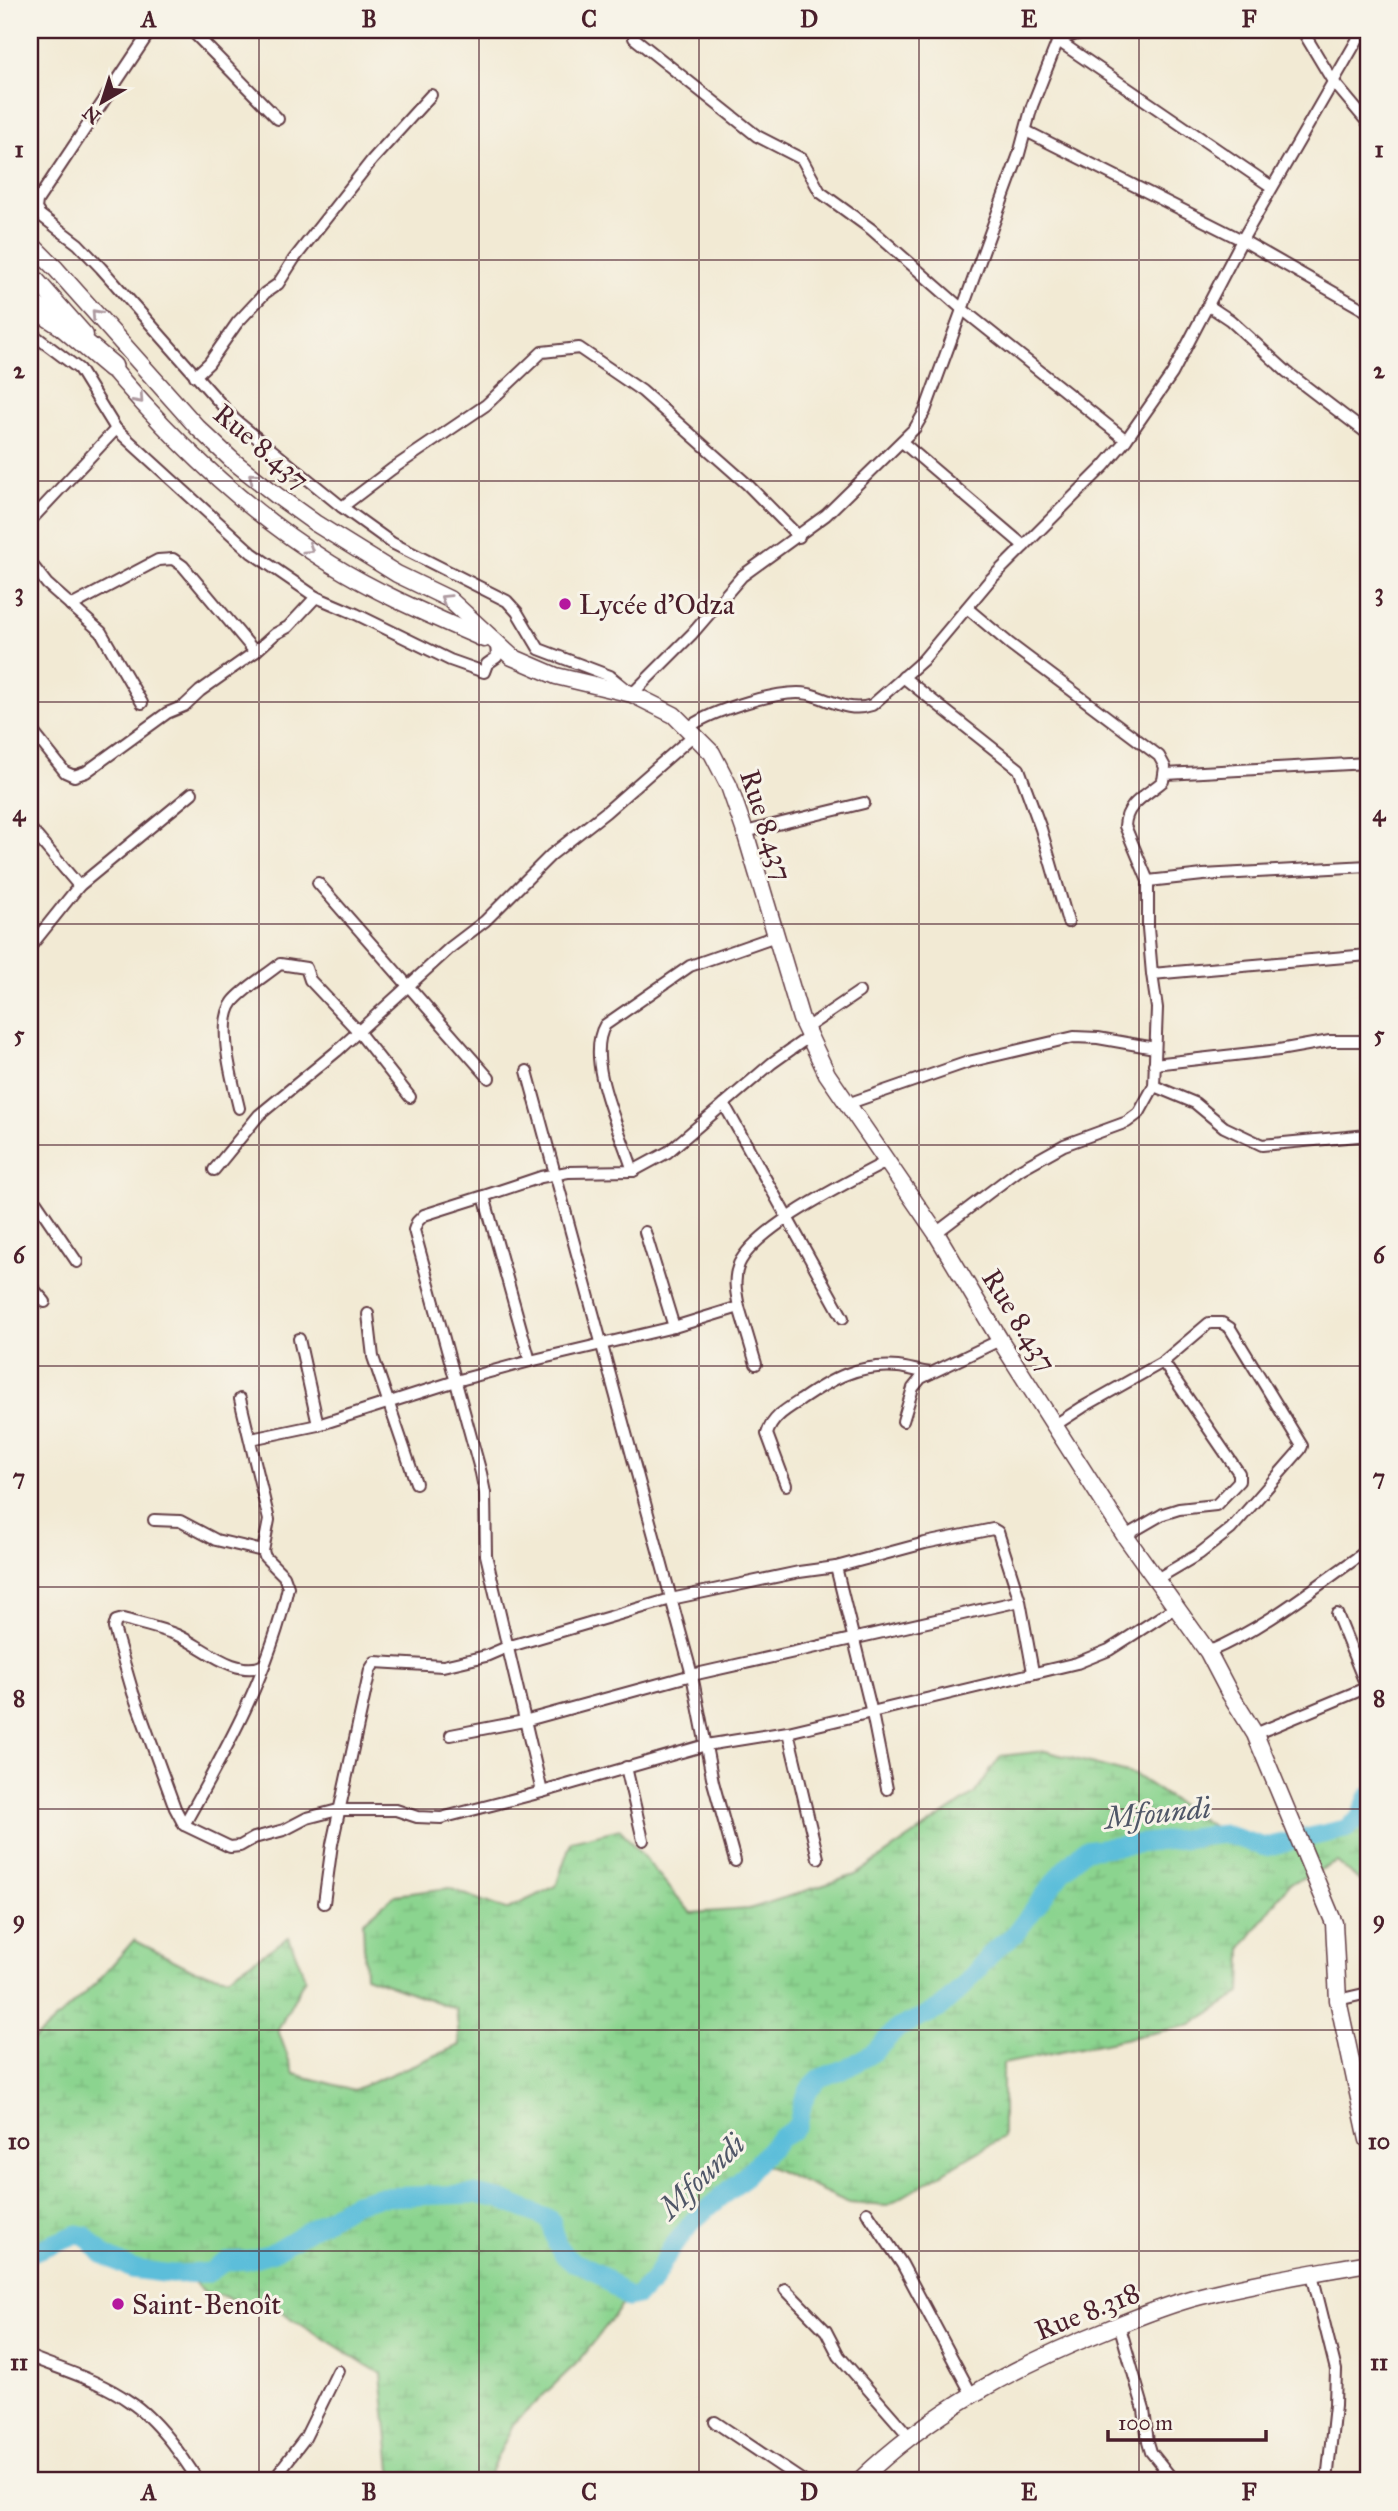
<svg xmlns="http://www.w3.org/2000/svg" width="1398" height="2511" font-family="'IM FELL Great Primer',serif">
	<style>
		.wetland { fill: url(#wetland-marsh); stroke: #6a7a5d; stroke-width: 2 }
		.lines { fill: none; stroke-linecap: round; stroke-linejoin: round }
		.river { stroke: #5cbeda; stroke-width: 19 }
		.minor-casing { stroke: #633d44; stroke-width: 14 }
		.secondary-casing { stroke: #633d44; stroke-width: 19 }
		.motorway-casing { stroke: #633d44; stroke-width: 24 }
		.minor { stroke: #fff; stroke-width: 10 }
		.secondary { stroke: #fff; stroke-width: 16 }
		.motorway { stroke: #fff; stroke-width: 21 }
		.oneway { stroke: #ae9aa0 }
		.grid { fill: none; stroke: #4a1f2b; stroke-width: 2; stroke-opacity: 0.55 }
		.poi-dot { fill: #b5179e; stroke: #f7f3e8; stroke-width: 2.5 }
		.labels { text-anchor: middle; stroke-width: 6; stroke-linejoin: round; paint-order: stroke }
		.street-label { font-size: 28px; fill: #4a1f2b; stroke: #f7f3e8 }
		.poi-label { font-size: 28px; fill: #4a1f2b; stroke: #f7f3e8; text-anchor: start }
		.water-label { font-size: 30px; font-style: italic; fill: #505768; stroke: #f7f3e8 }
		.neatline { fill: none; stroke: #4a1f2b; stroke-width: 2.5 }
		.grid-label { font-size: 23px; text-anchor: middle; font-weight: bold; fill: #4a1f2b }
	</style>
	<defs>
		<pattern id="wetland-marsh" width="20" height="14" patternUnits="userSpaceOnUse" patternTransform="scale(1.75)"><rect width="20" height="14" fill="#8bd48f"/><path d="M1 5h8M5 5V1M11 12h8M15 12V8" fill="none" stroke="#79b67c"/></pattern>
	</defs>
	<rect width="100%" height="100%" fill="#f7f3e8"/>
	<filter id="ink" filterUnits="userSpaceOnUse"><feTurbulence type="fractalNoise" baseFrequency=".0143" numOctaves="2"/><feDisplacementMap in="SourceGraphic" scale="14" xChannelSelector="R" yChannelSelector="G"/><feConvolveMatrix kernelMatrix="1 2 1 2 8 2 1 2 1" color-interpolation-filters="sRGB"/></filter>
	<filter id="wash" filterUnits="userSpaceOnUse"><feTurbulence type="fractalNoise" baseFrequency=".00686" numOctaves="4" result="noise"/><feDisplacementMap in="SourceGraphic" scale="28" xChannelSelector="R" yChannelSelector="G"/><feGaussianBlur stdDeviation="1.57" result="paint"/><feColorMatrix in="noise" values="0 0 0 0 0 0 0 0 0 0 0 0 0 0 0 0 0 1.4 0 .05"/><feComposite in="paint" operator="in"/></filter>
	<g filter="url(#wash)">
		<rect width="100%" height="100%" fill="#f2ead4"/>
		<path class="wetland" d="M1045,1751L1135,1775L1224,1834L1265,1847L1345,1829L1359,1819L1368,1797V1888L1337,1862L1289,1884L1242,1948L1241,1993L1191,2025L1003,2064V2137L887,2206L849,2203L759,2162C729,2192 694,2216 669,2251C657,2269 652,2293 628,2298L580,2360L513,2424L486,2481H396L391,2469L381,2374L280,2311L205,2292L183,2272C157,2276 121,2270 100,2253C91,2245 89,2233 75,2234C60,2235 43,2247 30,2253V2043L97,1982L134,1940L193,1970L228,1977L289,1937L305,1978L278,2030L294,2074L354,2090L460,2045L456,2009L365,1976L363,1922L395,1895L449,1888L506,1910L556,1886L571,1841L620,1829L691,1913L749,1909L855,1875L974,1794L1001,1756Z"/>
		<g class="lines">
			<path class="river" d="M30,2253L77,2234L86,2236L102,2254L132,2269L172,2274L208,2273L227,2261L247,2260L271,2253L352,2204L378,2197L474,2194L500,2199L551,2220L557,2245L564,2255L572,2262L585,2266L597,2272L628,2298L637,2296L652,2283L670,2250L694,2220L740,2181L780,2138L792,2131L798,2124L803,2102L810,2088L820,2078L851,2066L874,2052L898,2028L939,2009L962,1988L995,1949L1015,1934L1062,1872L1084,1850L1224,1834L1265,1847L1345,1829L1359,1819L1368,1797"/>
		</g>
	</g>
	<g filter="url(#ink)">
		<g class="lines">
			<g class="minor-casing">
				<g id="minor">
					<path d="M151,30L37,201L36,209L40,215L78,244L101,268L235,420L342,507L392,543L507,601L517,612L539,649L610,676L632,694L692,634L742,576L826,515L915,428L925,411L1019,154L1032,106L1062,30"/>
					<path d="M191,30L278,119"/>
					<path d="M1048,30L1057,40L1272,187"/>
					<path d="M1302,30L1332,80L1368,123"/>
					<path d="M634,38L757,136L802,159L820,192L871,229L962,309L1126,440"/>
					<path d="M1057,40L1090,30"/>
					<path d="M1026,131L1242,240L1368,312"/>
					<path d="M1209,306L1230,320L1287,372L1368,434"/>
					<path d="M30,332L79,369L116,429L252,553L316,597L356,614L450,660L484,672L487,664L497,657L496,644"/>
					<path d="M195,376L209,363L237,323L265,293L278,284L294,259L372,160L431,95"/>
					<path d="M902,442L1024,546"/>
					<path d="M342,507L392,469L486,405L542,352L579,348L642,391L747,484L799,537"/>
					<path d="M30,521L116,429"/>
					<path d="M30,562L47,584L101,632L142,703"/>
					<path d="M71,606L158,560L173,559L183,566L255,652"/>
					<path d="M967,608L1010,644L1159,756L1165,767L1163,781C1147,795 1126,803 1125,826L1148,881V928L1152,974"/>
					<path d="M903,677L1019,769L1041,829L1068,922"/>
					<path d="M689,727C712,711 781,688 809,694C831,700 849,713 872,705L923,660L990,580L1104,466L1126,440L1172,374L1242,240L1363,30"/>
					<path d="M30,728L65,772L74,776L86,772L167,713L184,706L200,691L255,652L275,634L288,627L316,597"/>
					<path d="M1166,774L1368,763"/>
					<path d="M30,828L79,886"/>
					<path d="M745,832L864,803"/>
					<path d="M1148,881L1203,875L1368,866"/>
					<path d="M318,883L489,1078"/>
					<path d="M30,947L79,886L192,793"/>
					<path d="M806,1028L859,992"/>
					<path d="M1154,1064L1279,1050L1330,1041H1368"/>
					<path d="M527,1071L692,1675L713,1782L735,1861"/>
					<path d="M1154,1086L1195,1103L1224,1127L1262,1145L1368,1135"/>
					<path d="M724,1104L843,1318"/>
					<path d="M847,1104L968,1062L1074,1037L1098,1038L1155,1048"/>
					<path d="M239,1108C233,1082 216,1024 233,1002C243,989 267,975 280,964L306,968L310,980L357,1030L410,1097"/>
					<path d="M214,1170L259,1115L337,1051L451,947L485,921L551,855L606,812L695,734"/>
					<path d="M633,1171C622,1134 584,1060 605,1025L690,966L776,936"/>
					<path d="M30,1193L77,1262"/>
					<path d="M484,1196L424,1215L417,1222L414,1230L481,1473L485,1493L486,1555L542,1792"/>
					<path d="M645,1232L674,1327"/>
					<path d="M936,1233L1019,1170L1064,1145L1127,1122L1139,1113L1154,1086L1157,1008L1152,974L1368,955"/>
					<path d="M30,1285L45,1302"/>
					<path d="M739,1307L756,1364"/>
					<path d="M368,1314L373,1357L416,1483"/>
					<path d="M299,1339L318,1425"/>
					<path d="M530,1361L484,1196L541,1177L568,1172L633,1171L668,1152L772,1063L810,1036"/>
					<path d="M903,1421L913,1388L921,1378L1000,1340"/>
					<path d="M1055,1425L1083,1407L1163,1362L1209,1323H1222L1230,1328L1302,1446L1300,1450L1231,1529L1199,1554L1155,1580"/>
					<path d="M251,1439L318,1425L456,1381L530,1361L674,1327L739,1307C736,1292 733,1279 739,1264C757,1226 849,1182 886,1162"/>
					<path d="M786,1485L767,1434C772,1417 787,1409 801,1400C833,1378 858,1364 898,1367C909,1368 919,1372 931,1373"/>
					<path d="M154,1520L180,1521L216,1540L263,1551"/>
					<path d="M1125,1536L1163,1514L1179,1509L1216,1505L1239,1481V1473L1163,1362"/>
					<path d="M836,1567L872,1713L887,1789"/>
					<path d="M1337,1614L1367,1688"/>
					<path d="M1208,1652C1267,1627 1316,1586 1368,1550"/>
					<path d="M264,1665C236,1679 201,1645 177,1635C160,1628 141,1624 123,1619L116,1621L114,1628L133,1693L175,1808L184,1825L230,1847L240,1846L254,1838L284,1830L307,1818L338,1810H396L417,1817L441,1818L542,1792L706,1745L788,1732L1077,1663L1109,1650L1176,1607"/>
					<path d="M788,1732L818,1858"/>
					<path d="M1255,1734L1368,1687"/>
					<path d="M451,1735L524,1721L692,1675L1020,1601"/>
					<path d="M626,1767L643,1840"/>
					<path d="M184,1825C226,1750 270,1672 288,1587L284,1576L265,1557L263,1551L269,1520L240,1399"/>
					<path d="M324,1903L332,1844L370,1670L375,1662L443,1666L486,1656L507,1647L671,1599L799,1572L836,1567L925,1543L993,1529L998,1532L1020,1601L1033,1672"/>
					<path d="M1338,2000L1368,1993"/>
					<path d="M867,2212L902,2264L972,2395"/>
					<path d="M1312,2274L1336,2370L1335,2405L1327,2481"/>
					<path d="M785,2289L826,2331L839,2356L909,2436"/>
					<path d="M1119,2324L1144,2410L1148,2442L1151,2452L1174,2481"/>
					<path d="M30,2357C63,2370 101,2381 130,2402C155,2418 183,2456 198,2481"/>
					<path d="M715,2422L803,2481"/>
					<path d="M272,2481L305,2438L338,2371"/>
				</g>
			</g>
			<g class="secondary-casing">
				<g id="secondary">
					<path d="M30,243L56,269L197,427L232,460L276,495L315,523L397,574L449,599L512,657L556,676L632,694L674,715L712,753L729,786L745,832L801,1019L827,1074L936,1233L1000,1340L1125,1536L1208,1652L1230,1694L1255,1734L1334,1923L1338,2000L1368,2140"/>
					<path d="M30,273L85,335"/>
					<path d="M106,361C171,439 244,510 331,564C379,594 432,616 484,639"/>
					<path d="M859,2481C930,2412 1015,2366 1106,2330C1137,2317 1169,2304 1201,2296C1256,2282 1313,2273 1368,2263"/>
				</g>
			</g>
			<g class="motorway-casing">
				<path id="motorway" d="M30,304L61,324L112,367"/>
			</g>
			<use href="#minor" class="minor"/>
			<use href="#secondary" class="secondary"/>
			<use href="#motorway" class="motorway"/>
		</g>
		<defs><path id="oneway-chevron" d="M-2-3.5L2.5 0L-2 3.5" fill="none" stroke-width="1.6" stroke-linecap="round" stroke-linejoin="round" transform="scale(1.75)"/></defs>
		<g class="oneway">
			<use href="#oneway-chevron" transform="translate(96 314) rotate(-132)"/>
			<use href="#oneway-chevron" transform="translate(139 399) rotate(48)"/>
			<use href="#oneway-chevron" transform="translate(253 477) rotate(-141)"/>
			<use href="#oneway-chevron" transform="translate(309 549) rotate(33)"/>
			<use href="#oneway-chevron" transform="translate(445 599) rotate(-148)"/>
		</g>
	</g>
	<path class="grid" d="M259,30V2481M479,30V2481M699,30V2481M919,30V2481M1139,30V2481M30,260H1368M30,481H1368M30,702H1368M30,924H1368M30,1145H1368M30,1366H1368M30,1587H1368M30,1809H1368M30,2030H1368M30,2251H1368"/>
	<g class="poi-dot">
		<circle cx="565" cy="604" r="7"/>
		<circle cx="118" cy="2304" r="7"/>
	</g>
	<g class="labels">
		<g class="street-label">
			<text transform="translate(262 446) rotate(40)" y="10">Rue 8.437</text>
			<text transform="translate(767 825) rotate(72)" y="10">Rue 8.437</text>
			<text transform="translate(1020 1320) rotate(58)" y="10">Rue 8.437</text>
			<text transform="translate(1087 2311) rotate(-22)" y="10">Rue 8.318</text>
		</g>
		<g class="poi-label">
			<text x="579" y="614">Lycée d'Odza</text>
			<text x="132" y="2314">Saint-Benoît</text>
		</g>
		<g class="water-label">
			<text transform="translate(1158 1813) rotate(-6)" y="10">Mfoundi</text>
			<text transform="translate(702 2176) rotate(-44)" y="10">Mfoundi</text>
		</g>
	</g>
	<rect width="1398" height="2511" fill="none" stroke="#f7f3e8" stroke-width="77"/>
	<g transform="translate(102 102) rotate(219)" stroke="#f7f3e8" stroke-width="5" paint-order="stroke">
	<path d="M0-5L12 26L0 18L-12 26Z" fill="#4a1f2b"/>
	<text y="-10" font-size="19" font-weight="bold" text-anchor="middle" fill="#4a1f2b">N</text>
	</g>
	<path d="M1108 2430v10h158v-10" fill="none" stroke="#4a1f2b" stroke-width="3.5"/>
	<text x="1118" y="2430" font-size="21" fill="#4a1f2b" stroke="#f7f3e8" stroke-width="5" paint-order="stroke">100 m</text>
	<rect x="38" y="38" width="1322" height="2434" class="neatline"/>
	<g class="grid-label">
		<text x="149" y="27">A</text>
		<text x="369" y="27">B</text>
		<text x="589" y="27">C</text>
		<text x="809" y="27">D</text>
		<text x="1029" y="27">E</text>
		<text x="1249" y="27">F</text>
		<text x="19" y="157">1</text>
		<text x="1379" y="157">1</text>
		<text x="19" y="378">2</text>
		<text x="1379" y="378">2</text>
		<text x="19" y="600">3</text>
		<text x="1379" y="600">3</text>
		<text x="19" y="821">4</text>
		<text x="1379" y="821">4</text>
		<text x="19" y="1042">5</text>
		<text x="1379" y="1042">5</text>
		<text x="19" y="1263">6</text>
		<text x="1379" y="1263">6</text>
		<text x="19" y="1485">7</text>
		<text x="1379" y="1485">7</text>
		<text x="19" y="1706">8</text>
		<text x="1379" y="1706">8</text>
		<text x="19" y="1927">9</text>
		<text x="1379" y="1927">9</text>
		<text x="19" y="2149">10</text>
		<text x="1379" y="2149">10</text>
		<text x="19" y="2370">11</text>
		<text x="1379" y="2370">11</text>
		<text x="149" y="2500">A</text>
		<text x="369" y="2500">B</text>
		<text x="589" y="2500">C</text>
		<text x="809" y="2500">D</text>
		<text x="1029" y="2500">E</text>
		<text x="1249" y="2500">F</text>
	</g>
</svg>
